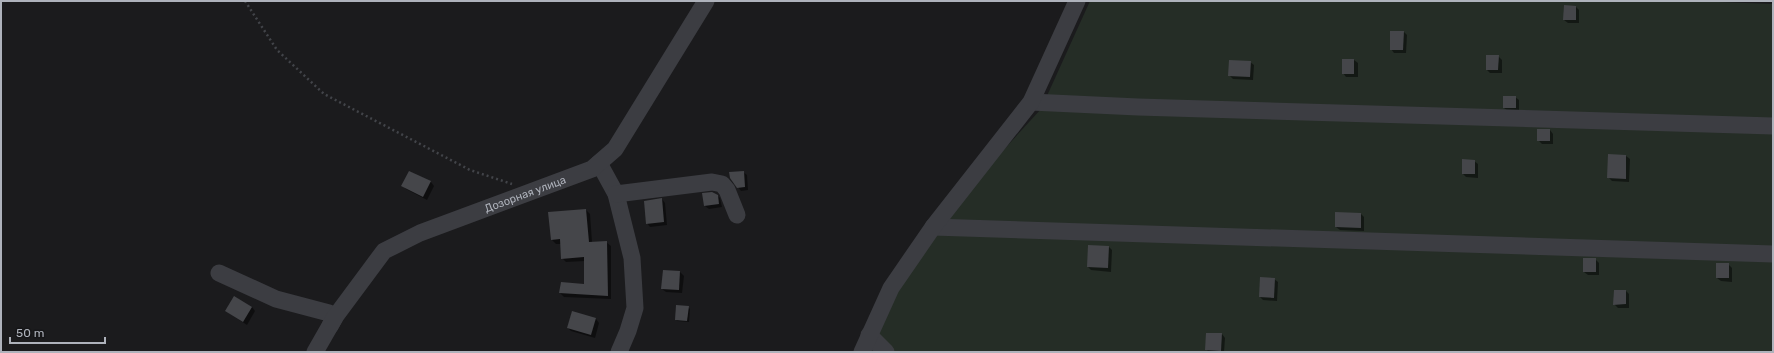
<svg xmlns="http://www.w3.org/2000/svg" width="1774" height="353" font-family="Rubik,sans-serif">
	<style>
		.green { fill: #252d26 }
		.shadow { fill: #0007 }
		.building { fill: #45464a }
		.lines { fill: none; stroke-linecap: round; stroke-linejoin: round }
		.path { stroke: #424449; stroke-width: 2.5; stroke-dasharray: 2 3; stroke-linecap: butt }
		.minor { stroke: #3c3d42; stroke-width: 17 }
		.labels { text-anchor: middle; stroke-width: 3; stroke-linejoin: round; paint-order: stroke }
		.street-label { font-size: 11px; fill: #aeb2bb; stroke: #161618 }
	</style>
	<rect width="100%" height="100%" fill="#1b1b1d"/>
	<path class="green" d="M1090,1H1692L1773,4V352H862L933,227L1041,109Z"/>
	<g class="shadow">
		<path d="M1576,7L1579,10V23H1568L1564,20Z"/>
		<path d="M1404,32L1407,35L1406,53H1394L1391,49Z"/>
		<path d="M1498,56L1502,60V73H1490L1487,70Z"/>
		<path d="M1343,60H1354L1358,63V77H1346L1343,73Z"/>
		<path d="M1250,62L1254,65L1253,80L1233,79L1229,75Z"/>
		<path d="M1515,97L1519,100V111H1508L1504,108Z"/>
		<path d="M1550,130L1553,134V144H1542L1538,140Z"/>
		<path d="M1609,155L1626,156L1630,159L1629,182L1612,181L1608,177Z"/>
		<path d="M1474,161L1478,164V178L1466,177L1463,174Z"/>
		<path d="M410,172L431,182L434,186L427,200L406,189L403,186Z"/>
		<path d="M743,172L747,175L748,190L741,191L738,187Z"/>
		<path d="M703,194H716L720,198L722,207L709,209L705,206Z"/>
		<path d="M662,199L665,203L667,225L650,227L647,223Z"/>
		<path d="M586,210L590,214L592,242H606L611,246V299L564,297L560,293L561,283L585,285V261L566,262L562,258L561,244H556L552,240Z"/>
		<path d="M1361,214L1364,217V231L1340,230L1336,227Z"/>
		<path d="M1109,247L1112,250L1111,272L1091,270L1088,267Z"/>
		<path d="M1595,259L1599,263V275H1588L1584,272Z"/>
		<path d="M1728,264L1732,268V282L1721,281L1717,278Z"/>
		<path d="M664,272H680L684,276L682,293L666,292L662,289Z"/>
		<path d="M1274,279L1278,282L1277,301L1263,300L1260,297Z"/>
		<path d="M1626,291L1629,294V308H1618L1614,304Z"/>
		<path d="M252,307L255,311L247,325L226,311Z"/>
		<path d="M688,307L690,309L689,322L677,321L676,320Z"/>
		<path d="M572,312L596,319L599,323L595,338L571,331L568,328Z"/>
		<path d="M1222,334L1225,338L1224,352H1209L1206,349Z"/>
	</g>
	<g class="building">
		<path d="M1564,5L1576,6V20H1563Z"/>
		<path d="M1390,31H1404L1403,50H1390Z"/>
		<path d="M1486,55H1499L1498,70H1486Z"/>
		<rect x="1342" y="59" width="12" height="15"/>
		<path d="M1229,60L1251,61L1250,77L1228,76Z"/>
		<rect x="1503" y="96" width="13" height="12"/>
		<rect x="1537" y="129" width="13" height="12"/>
		<path d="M1608,154L1626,155V179L1607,178Z"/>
		<path d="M1462,159L1475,160V174H1462Z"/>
		<path d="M409,171L431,181L423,197L401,186Z"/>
		<path d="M744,171L745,187L737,188L730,178L729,172Z"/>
		<path d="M712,192L718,195L719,204L704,206L702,193Z"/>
		<path d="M662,198L664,222L646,224L644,201Z"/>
		<path d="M586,209L589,242L607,241L608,296L559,293L561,282L584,284V257L561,259L560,239L551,240L548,212Z"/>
		<path d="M1335,212L1361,213V228L1335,227Z"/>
		<path d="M1088,245L1109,246L1108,268L1087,267Z"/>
		<rect x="1583" y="258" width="13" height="14"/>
		<rect x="1716" y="263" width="13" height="15"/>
		<path d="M663,270L680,271L679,290L661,289Z"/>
		<path d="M1260,277L1275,278L1274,298L1259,297Z"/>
		<path d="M1614,290H1626V304L1613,305Z"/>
		<path d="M234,296L252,307L243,322L225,311Z"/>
		<path d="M676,305L689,306L687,321L675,320Z"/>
		<path d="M572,311L596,318L591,335L567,328Z"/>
		<path d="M1206,333H1222L1221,351L1205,350Z"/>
	</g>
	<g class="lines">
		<path class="path" d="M245,1L277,50L324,94L470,170L512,184"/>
		<g class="minor">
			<path d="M1031,102L1138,107L1773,126"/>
			<path d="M599,163L616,194L632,258L635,308L628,331L619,352"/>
			<path d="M616,194L712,182L722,184L727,190L737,215"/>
			<path d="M933,227L1773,254"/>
			<path d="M219,273L276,299L329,313L335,317L330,326"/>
			<path d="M869,335L886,352"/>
			<path id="s1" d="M315,352L335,317L384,251L420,233L592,169L615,149L706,1"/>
			<path d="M862,352L891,288L933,227L1031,102L1077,1"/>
		</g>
	</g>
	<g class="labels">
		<g class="street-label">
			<text dy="4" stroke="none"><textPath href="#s1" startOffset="275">Дозорная улица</textPath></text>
		</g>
	</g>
	<rect width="1774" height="353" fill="none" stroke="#aeb2bb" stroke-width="4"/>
	<path d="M10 337v6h95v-6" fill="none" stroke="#aeb2bb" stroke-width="2"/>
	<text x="16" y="337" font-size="12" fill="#aeb2bb" stroke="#161618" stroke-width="3" paint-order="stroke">50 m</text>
</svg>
